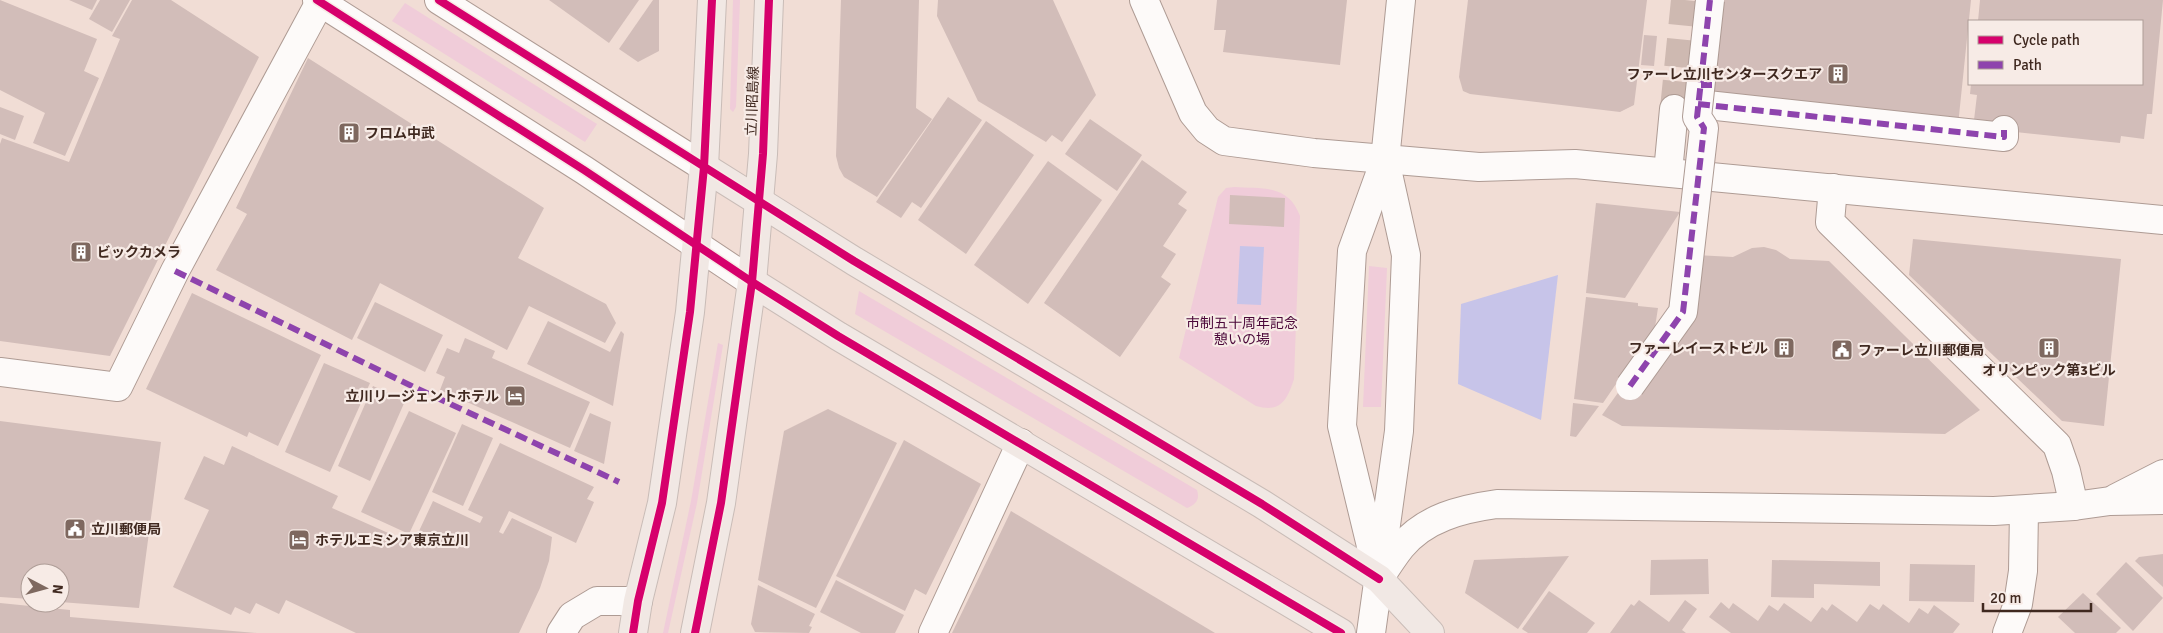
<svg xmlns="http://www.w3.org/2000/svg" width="2163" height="633" font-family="Signika,'Noto Sans JP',sans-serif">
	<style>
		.green { fill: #f0ccd9 }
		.water { fill: #c7c4e9 }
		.building { fill: #d2bdb9 }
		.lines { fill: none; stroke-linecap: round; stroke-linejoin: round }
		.minor-tunnel { stroke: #ceb9b1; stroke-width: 28; stroke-dasharray: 28 14; stroke-linecap: butt }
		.minor-casing { stroke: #ae9b94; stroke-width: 30 }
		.major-casing { stroke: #c9bcb7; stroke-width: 30 }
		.minor { stroke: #fdfaf9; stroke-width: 28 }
		.major { stroke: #f1e8e4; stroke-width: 28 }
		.minor-bridge-casing { stroke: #ae9b94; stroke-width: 30; stroke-linecap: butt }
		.minor-bridge { stroke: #fdfaf9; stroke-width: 28 }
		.quiet { stroke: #8e44ad; stroke-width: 6; stroke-dasharray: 12 6; stroke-linecap: butt }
		.cycleway-casing { stroke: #f7ebe6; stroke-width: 11 }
		.cycleway { stroke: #d6006c; stroke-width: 8 }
		.labels { text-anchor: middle; stroke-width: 4.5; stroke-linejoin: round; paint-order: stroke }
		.poi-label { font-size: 14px; font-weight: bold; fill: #402920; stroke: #f7ebe6; text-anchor: start }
		.street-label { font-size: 14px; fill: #402920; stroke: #f7ebe6 }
		.park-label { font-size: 14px; fill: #4a0739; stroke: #f7ebe6 }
	</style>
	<rect width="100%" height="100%" fill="#f1ddd5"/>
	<g class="green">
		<path d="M733,0H740L736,107L733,112L730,109Z"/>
		<path d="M405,3L597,124L585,142L392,21Z"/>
		<path d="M1234,187C1263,189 1288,184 1300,216L1294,379C1287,400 1281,413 1256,406L1179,358L1218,197L1226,188Z"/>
		<path d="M1369,266L1387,268L1381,407H1363Z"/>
		<path d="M859,291L1197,490C1200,499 1196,505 1187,508L855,314Z"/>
		<path d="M718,343L723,345L697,503L668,633H663L691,501Z"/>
	</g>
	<g class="water">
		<path d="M1240,246L1264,247L1261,305L1237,304Z"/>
		<path d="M1558,275L1541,420L1458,384L1461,304Z"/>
	</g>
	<g class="building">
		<path d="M0,0L97,39L84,71L99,78L65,156L33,143L45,113L0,90Z"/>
		<path d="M69,0H97L92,10Z"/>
		<path d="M100,0H130L112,32L89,19Z"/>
		<path d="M132,0H171L259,57L110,356L0,341V144L2,138L69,162L120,39L112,36Z"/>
		<path d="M549,0H639L609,43Z"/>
		<path d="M653,0H659V51L638,62L619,49Z"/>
		<path d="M841,0H919L916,108L932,119L877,197L844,177L839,168L836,156Z"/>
		<path d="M938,0H1053L1096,95L1062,142L1052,135L1046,142L978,101L937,16Z"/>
		<path d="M1217,0H1347L1340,65L1223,52L1226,30H1214Z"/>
		<path d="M1468,0H1647L1634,105L1620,112L1470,94L1463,91L1459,77Z"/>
		<path d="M1721,0H1971L1957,135L1709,108Z"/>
		<path d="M1980,0H2163L2152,114H2147L2144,139L2121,136L2120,143L1997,130V122L1974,120L1977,95L1970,94L1971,84H2142V21H1978Z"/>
		<path d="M1644,35L1657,36L1654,66L1641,65Z"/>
		<path d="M308,58L544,208L518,258L606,304L616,323L605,343L529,306L507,350L380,283L352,340L216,270L247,214L236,208Z"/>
		<path d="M948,97L982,120L921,208L912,202L901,218L876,202Z"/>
		<path d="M0,107L24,116L15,140L0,134Z"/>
		<path d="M1090,119L1142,155L1117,191L1065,154Z"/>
		<path d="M986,121L1034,155L966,254L918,220Z"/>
		<path d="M1142,160L1187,192L1178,204L1187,210L1163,246L1176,254L1161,277L1171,284L1120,357L1044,303Z"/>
		<path d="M1048,161L1102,200L1028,304L974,265Z"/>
		<path d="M1230,195L1285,198L1284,227L1229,224Z"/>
		<path d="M1596,203L1680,212L1625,298L1586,293Z"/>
		<path d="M1913,239L2121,259L2104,426L2062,421L1909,275Z"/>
		<path d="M1764,247L1776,250L1790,259L1829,261L1980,410L1945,434L1622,426L1602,415L1694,287L1696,255L1733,257L1752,248Z"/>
		<path d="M192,293L321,355L278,446L249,432L247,437L146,389Z"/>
		<path d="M1586,297L1638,303V306L1658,308L1655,327L1603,403L1574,399Z"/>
		<path d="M375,302L443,335L425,372L357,338Z"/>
		<path d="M548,321L610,352L621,331L624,334L613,406L527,364Z"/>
		<path d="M465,338L495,351L492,358L590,402L570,448L440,390L445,377L436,373L447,348L459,353Z"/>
		<path d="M324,363L370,383L330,472L285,452Z"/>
		<path d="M373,386L405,401L370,481L338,466Z"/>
		<path d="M1573,403L1599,406L1576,437L1570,436Z"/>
		<path d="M828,409L897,443L816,608L758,580L784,431Z"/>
		<path d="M409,411L456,433L409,534L361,512Z"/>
		<path d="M590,413L611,422L604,464L574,451Z"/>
		<path d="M0,421L161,442L139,608L60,602V573H30V599L0,597Z"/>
		<path d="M462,424L493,438L463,506L432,492Z"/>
		<path d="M904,440L981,484L926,595L915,589L905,611L836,576Z"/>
		<path d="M500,443L594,487L587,499L594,502L576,543L509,511L499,532L503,534L512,518L552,537L549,561L540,588L519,633H356L286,600L279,614L256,603L250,614L235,607L231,615L173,587L209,510L184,499L204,456L224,465L232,446L338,496L332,508L413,544L433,501L480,523L483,517L468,510Z"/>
		<path d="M1011,511L1215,633H952Z"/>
		<path d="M2163,554V587L2135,561L2139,557Z"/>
		<path d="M1569,556L1518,629L1465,593L1474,560Z"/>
		<path d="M1708,559L1709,594L1650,595L1651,560Z"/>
		<path d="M1772,560L1880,562V586L1814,584V598L1771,597Z"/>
		<path d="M2126,562L2163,598L2133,631L2096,594Z"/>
		<path d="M1910,564L1975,565L1974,602L1909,601Z"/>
		<path d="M836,580L904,615L895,633H861L820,612Z"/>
		<path d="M758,585L815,614L809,626L812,627L809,633L755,632L751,624Z"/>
		<path d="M1549,591L1595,623L1587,633H1528L1522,629Z"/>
		<path d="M2083,593L2121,628L2116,633H2075L2058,617Z"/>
		<path d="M1639,600L1669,622L1685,600L1697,609L1682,630L1686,633H1610L1631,604L1634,606Z"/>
		<path d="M1721,602L1729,609L1733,603L1758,621L1769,605L1778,611L1784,603L1811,622L1822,607L1827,611L1832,604L1857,622L1870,604L1879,610L1883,604L1909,623L1919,608L1928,614L1934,605L1960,624L1953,633H1731L1709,617Z"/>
		<path d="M0,603L70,610V617L257,633H0Z"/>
	</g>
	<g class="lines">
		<path class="minor-tunnel" d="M1674,109L1685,0"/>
		<g class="minor-casing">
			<g id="minor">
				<path d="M317,0L584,170L752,282"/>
				<path d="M439,0L704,167"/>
				<path d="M1144,0L1193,113L1207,130L1224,141L1314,153L1479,167L1575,164L2163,220"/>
				<path d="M1698,104L2004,137V130"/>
				<path d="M1668,172L1674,109"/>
				<path d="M1833,188L1830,222L2057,445L2066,471L2074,506"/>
				<path d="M0,372L118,387L175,271L320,2"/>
				<path d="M2116,498L2163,474"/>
				<path d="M1379,579C1386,568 1393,557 1401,547C1425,518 1461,509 1497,504L1994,511L2074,506L2110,501L2163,500"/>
				<path d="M1379,579L1342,426L1352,251L1385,160L1401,0"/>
				<path d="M561,633L572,616L597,601H638"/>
				<path d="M933,633L1021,443"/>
				<path d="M1371,633L1399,431L1406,255L1385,160"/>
				<path d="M2007,633L2018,604L2023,571L2024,510"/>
			</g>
		</g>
		<g class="major-casing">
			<g id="major">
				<path d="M704,167L854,261L1262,504L1379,579L1430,633"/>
				<path d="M752,282L838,336L1341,633"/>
				<path d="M633,633L638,601L662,503L690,312L704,167L712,0"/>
				<path d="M695,633L721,503L752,282L763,154L769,0"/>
			</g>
		</g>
		<use href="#minor" class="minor"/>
		<use href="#major" class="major"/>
		<g class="minor-bridge-casing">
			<path id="minor-bridge" d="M1630,386L1683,312L1704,128L1697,117L1710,0"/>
		</g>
		<use href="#minor-bridge" class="minor-bridge"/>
		<g class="quiet">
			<path d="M1701,85H1712"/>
			<path d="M1698,104L2004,137V130"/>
			<path d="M175,271L420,390L619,482"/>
			<path d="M1630,386L1683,312L1704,128L1697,117L1710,0"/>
		</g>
		<g class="cycleway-casing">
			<g id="cycleway">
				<path d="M317,0L584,170L752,282L838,336L1341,633"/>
				<path d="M439,0L854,261L1262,504L1379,579"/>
				<path d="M633,633L638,601L662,503L690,312L704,167L712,0"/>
				<path d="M695,633L721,503L752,282L763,154L769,0"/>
			</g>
		</g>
		<use href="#cycleway" class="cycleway"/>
	</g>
	<defs>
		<g id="building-square" transform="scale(1.125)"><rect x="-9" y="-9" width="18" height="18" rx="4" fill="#7e685f" stroke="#f7ebe6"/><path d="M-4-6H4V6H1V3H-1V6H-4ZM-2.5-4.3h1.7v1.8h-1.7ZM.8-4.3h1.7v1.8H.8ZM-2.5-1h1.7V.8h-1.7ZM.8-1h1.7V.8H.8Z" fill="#fff"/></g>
		<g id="civic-square" transform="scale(1.125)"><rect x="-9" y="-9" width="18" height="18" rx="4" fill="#7e685f" stroke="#f7ebe6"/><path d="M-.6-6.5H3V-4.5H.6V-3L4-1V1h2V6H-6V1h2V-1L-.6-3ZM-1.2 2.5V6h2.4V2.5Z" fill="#fff"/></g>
		<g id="hotel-square" transform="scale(1.125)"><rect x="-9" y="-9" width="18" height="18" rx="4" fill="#7e685f" stroke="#f7ebe6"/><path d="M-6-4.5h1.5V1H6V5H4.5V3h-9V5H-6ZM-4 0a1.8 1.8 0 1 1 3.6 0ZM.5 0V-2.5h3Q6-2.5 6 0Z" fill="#fff"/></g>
	</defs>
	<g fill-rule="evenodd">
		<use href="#building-square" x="1838" y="74"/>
		<use href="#building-square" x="349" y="133"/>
		<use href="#building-square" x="81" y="252"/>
		<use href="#building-square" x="1784" y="348"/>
		<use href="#building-square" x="2049" y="348"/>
		<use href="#civic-square" x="1842" y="350"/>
		<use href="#hotel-square" x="515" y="396"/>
		<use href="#civic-square" x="75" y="529"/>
		<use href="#hotel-square" x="299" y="540"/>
	</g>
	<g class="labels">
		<g class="poi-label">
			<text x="1822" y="79" text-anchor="end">ファーレ立川センタースクエア</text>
			<text x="365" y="138">フロム中武</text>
			<text x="97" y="257">ビックカメラ</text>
			<text x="1768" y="353" text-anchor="end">ファーレイーストビル</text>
			<text x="1858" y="355">ファーレ立川郵便局</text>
			<text x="2049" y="375" text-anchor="middle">オリンピック第3ビル</text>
			<text x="499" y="401" text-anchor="end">立川リージェントホテル</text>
			<text x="91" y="534">立川郵便局</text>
			<text x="315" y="545">ホテルエミシア東京立川</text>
		</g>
		<g class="street-label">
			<text transform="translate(752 101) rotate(-88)" y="5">立川昭島線</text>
		</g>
		<g class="park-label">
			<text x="1242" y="328">市制五十周年記念<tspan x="1242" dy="16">憩いの場</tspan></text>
		</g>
	</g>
	<rect x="1968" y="20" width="175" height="65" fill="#f7ebe6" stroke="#ae9d97"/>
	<rect x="1978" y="36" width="25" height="8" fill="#d6006c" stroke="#ae9d97"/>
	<text x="2013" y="45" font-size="15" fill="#402920">Cycle path</text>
	<rect x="1978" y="61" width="25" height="8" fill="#8e44ad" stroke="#ae9d97"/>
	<text x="2013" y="70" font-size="15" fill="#402920">Path</text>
	<g transform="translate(45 588) rotate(96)"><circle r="24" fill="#f7ebe6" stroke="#ae9d97"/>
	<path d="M0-4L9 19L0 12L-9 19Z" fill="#7e685f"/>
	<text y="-8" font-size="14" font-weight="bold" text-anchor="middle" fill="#402920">N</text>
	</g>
	<path d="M1983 603v8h108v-8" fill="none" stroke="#402920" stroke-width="2.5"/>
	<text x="1990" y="603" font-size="15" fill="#402920" stroke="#f7ebe6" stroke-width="4" paint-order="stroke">20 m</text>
</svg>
